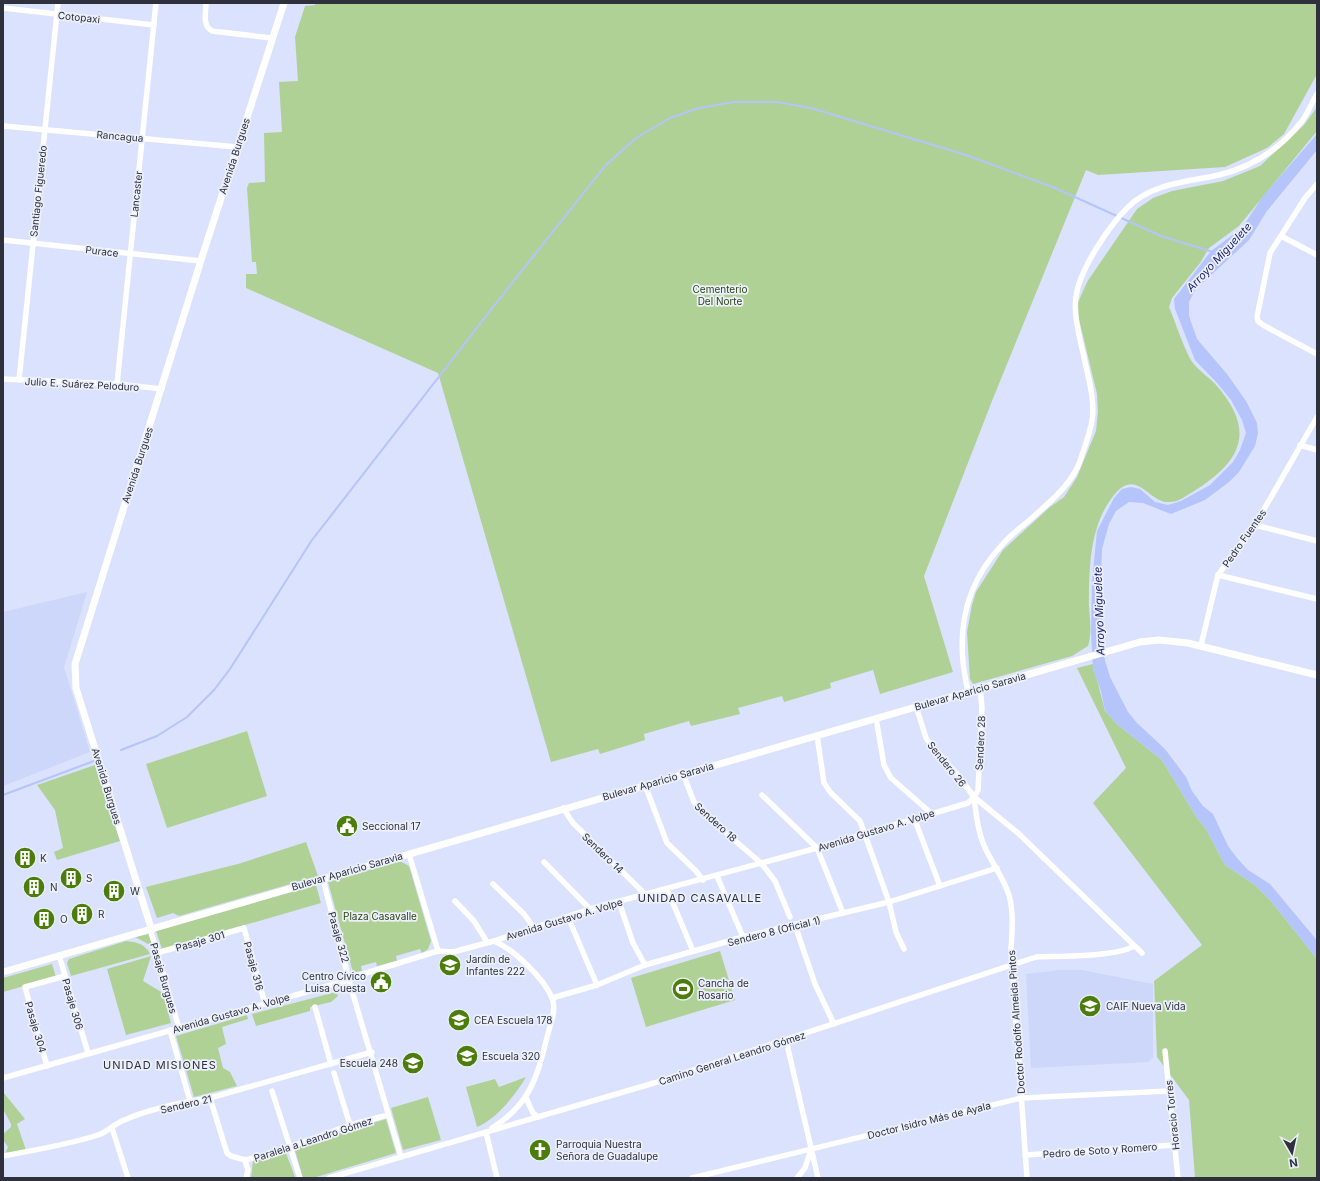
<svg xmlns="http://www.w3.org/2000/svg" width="1320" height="1181" font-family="Inter,sans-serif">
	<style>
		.built { fill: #cdd7f9 }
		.green { fill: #b0d195 }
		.water { fill: #b5c4fb }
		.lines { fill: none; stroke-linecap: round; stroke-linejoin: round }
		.stream { stroke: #b5c4fb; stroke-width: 2 }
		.minor { stroke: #fff; stroke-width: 5.5 }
		.tertiary { stroke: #fff; stroke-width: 7 }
		.labels { text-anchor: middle; stroke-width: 3.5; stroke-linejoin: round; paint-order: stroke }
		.street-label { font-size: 10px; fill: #2e313c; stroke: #ecf0fb }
		.park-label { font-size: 10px; fill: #2c4314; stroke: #ecf0fb }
		.poi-label { font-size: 10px; fill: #2e313c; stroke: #ecf0fb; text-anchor: start }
		.water-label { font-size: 11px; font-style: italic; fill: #1b1f6b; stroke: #ecf0fb }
		.neighbourhood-label { font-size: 11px; letter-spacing: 1px; fill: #2e313c; stroke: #ecf0fb }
	</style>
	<rect width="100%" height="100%" fill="#dae2fd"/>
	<g class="built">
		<path d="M87,592L64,667L90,752L3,786V612Z"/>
		<path d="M1060,970H1082L1153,984V1058L1148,1062L1031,1068L1026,974Z"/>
	</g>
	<g class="green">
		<path d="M315,3H1317V74L1284,134L1267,148L1225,167L1098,175L1086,170L992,401L924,576L953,672L880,694L873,670L830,683L831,688L784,702L782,696L738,708L740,714L691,726L689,721L644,734L645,740L600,754L598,749L551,762L438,373L246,288V274H257L256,262H252L247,188L249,183L265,182L264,133L282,132L279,82L298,81L295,37L305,6L315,5Z"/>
		<path d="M1317,107V131L1239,226L1209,248L1200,263L1172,298L1169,307C1175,321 1185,352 1193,363C1200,372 1210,378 1217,386C1261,437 1235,467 1186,496C1182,499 1175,502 1170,502C1148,504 1136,463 1111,499C1089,529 1089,571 1089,607C1090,619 1092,634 1088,646L1072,656L973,684L970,679L967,632L972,605L976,592L1003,550L1050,507L1064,497L1077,477L1096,431L1098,411L1097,394L1076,307L1087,282L1137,209L1153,198L1172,191L1223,181L1260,166L1304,125Z"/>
		<path d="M1093,664L1105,711L1118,725L1162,760L1197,818L1206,829L1225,865L1255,885L1271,901L1317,959V1178H1195L1189,1100L1157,1057L1154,981L1202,945L1093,803L1126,768L1077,668Z"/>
		<path d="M247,731L267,796L167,828L146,764Z"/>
		<path d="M95,765L120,841L57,860L54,852L63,848L55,810L37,785Z"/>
		<path d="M306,842L318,876L179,916L173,913L157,918L146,887L238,864Z"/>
		<path d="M400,861L409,866L431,941L428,949L422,953L420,949L396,956L397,961L377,966L376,962L361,966L362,971L355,972L352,969L328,882Z"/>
		<path d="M316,885L321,903L162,949L156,931Z"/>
		<path d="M149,934L152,946L135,937Z"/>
		<path d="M126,941C137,942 145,944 150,954L71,976L67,963L69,959Z"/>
		<path d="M720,951L735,1000L646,1027L631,978Z"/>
		<path d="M151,956L143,981L163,993L171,1023L126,1035L107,969Z"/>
		<path d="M52,964L56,977L3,992V978Z"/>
		<path d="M336,992L338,996L331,1002L310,1007V1011L256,1026L252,1014Z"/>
		<path d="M247,1015L248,1019L222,1027L226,1044L218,1048L223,1068L230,1072L237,1086L194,1097L176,1036Z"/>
		<path d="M526,1077C516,1094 496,1120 477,1127L466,1087L495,1079L499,1087Z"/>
		<path d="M3,1092L25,1119L17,1124L26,1150L5,1153L8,1147L3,1140V1134L11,1127V1124L3,1109Z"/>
		<path d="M428,1097L441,1140L403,1150L391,1108Z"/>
		<path d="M386,1119L396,1153L313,1178H303L294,1147Z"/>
		<path d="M286,1153L295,1177L251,1178L253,1161Z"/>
	</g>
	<path class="water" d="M1317,134V150L1267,211L1249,240L1195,290L1189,302V316L1197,339L1227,374L1246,401L1257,423L1258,433L1255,446L1239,472L1229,482L1205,500L1171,514L1143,503L1129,502L1116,511L1109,524L1102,549L1101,582L1104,598L1101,628L1105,661L1110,677L1128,712L1137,723L1165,749L1186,777L1192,791L1203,806L1213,814L1228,846L1237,858L1248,870L1270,884L1315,938L1317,942V959L1271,901L1255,885L1225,865L1206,829L1197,818L1162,760L1118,725L1105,711L1101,691L1093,670L1091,632L1092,582L1097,531L1114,498L1122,489L1131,487L1140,489L1155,502L1168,505L1181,501L1210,485L1233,462L1240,450L1246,433L1242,420L1231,400L1218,384L1195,360L1175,309L1174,299L1211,251L1242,228L1263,196Z"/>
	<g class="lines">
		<g class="stream">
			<path d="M121,750L157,736L187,717L214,690L230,669L312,540L504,293L605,166L636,138L670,118L699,108L734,102H776L811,108L966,155L1055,188L1161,236L1213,252"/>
			<path d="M3,795L94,761"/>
		</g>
		<g class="minor">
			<path d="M206,3C206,13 202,25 212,31L272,38"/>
			<path d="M3,8L154,25"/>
			<path d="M3,126L237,147"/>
			<path d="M1317,184L1305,198L1270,253L1257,317L1258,321L1263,325L1317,354"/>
			<path d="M1281,236L1317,255"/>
			<path d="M3,240L201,261"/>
			<path d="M3,379L117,384L162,389"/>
			<path d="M19,380L58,3"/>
			<path d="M117,384L156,3"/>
			<path d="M1300,445L1317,450"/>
			<path d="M1255,525L1317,541"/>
			<path d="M1218,575L1317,599"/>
			<path d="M1201,645L1218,575L1255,525L1317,417"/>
			<path d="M968,691C955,637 963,587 1001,546C1010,535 1022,527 1033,517C1050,502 1072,484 1080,461C1084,448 1090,434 1092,420C1095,401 1089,381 1085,362C1081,342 1073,317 1076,297C1079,270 1109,226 1128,207C1153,183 1187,182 1219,175C1252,167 1281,148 1302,121C1308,113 1312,102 1317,94"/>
			<path d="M916,706L926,738L931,745L957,774L974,797L1018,833L1142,953"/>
			<path d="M876,718L884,765L891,778L931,813"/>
			<path d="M817,735L824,783L831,793L860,821L889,902L896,932L904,949"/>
			<path d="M683,774L694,802L704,814L761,863L775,881L790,917"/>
			<path d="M645,785L667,843L696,871L703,880"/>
			<path d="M762,795L817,848L843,913"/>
			<path d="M974,797C976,813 977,828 983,843C990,861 1003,876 1009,895C1014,913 1012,931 1011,950L1027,1178"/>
			<path d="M563,808L573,823L646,895"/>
			<path d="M914,818L940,886"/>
			<path d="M409,854L438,951"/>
			<path d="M544,862L590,909"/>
			<path d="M717,876L743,937"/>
			<path d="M323,879L350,984L401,1157"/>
			<path d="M493,884L524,914L534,928"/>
			<path d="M667,889L693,951"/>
			<path d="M455,901L474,921L487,942"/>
			<path d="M619,902L633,943L645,965"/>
			<path d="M568,917L597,985"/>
			<path d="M795,925L815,984L834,1024"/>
			<path d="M151,928V932L179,1028"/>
			<path d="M157,953L244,928L265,1004"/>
			<path d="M59,955L88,1053"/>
			<path d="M552,998L597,985L645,965L743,937L889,902L997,868"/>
			<path d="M315,1007L331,1064"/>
			<path d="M170,1030L190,1101"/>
			<path d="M786,1040L818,1178"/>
			<path d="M1165,1051L1178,1178"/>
			<path d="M47,1066L25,987L65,976"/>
			<path d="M334,1073L350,1125"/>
			<path d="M3,1078L345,981L350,978L438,951L453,952L494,941L590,909L817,848L968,803L974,797L978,790L982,708L980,687"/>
			<path d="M272,1091L300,1178"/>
			<path d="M210,1098L227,1153L231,1156L245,1160L270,1154L350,1125L388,1115"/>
			<path d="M526,1098L533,1113L538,1117"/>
			<path d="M112,1128L128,1178"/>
			<path d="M492,1128C537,1100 538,1068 552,1019C554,1012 555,1005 552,998C544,978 513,949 494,941"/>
			<path d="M486,1132L497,1178"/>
			<path d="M1025,1155L1175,1145"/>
			<path d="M3,1156C35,1150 67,1145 98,1135C107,1132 113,1125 122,1121C146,1110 184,1102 210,1098L372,1052"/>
			<path d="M245,1160L248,1170L246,1178"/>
			<path d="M329,1178L654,1083L1036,957C1058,956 1117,957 1134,946"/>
			<path d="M692,1178L1021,1098L1169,1091"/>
			<path d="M797,1178L805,1168L811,1150"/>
		</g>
		<g class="tertiary">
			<path d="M151,928L76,688L75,664L203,254L284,3"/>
			<path d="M3,972L1140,642L1159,640L1188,643L1317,675"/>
		</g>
	</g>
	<defs>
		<g id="civic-disc" transform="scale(1.15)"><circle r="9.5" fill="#4c7d0a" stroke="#ecf0fb"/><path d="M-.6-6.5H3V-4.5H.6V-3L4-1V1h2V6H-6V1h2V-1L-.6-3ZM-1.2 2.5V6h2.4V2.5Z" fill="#fff"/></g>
		<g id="building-disc" transform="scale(1.15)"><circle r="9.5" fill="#4c7d0a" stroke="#ecf0fb"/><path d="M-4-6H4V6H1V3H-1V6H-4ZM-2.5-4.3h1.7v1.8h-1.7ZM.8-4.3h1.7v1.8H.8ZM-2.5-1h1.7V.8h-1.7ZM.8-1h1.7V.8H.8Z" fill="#fff"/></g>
		<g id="school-disc" transform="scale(1.15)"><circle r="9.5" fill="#4c7d0a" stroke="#ecf0fb"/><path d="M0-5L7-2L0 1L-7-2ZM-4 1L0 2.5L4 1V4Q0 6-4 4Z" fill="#fff"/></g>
		<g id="stadium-disc" transform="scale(1.15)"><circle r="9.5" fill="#4c7d0a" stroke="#ecf0fb"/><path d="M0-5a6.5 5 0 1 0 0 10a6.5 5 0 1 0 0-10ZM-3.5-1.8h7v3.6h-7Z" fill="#fff"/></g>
		<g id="church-disc" transform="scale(1.15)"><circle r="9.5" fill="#4c7d0a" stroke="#ecf0fb"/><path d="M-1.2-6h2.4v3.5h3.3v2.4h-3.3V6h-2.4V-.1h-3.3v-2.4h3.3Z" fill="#fff"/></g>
	</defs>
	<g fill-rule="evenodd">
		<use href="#civic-disc" x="347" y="826"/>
		<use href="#building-disc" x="25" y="858"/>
		<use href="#building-disc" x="71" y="878"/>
		<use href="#building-disc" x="34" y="887"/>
		<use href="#building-disc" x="114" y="891"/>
		<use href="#building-disc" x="82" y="914"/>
		<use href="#building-disc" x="44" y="919"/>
		<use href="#school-disc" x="450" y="965"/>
		<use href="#civic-disc" x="381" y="982"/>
		<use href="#stadium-disc" x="683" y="989"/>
		<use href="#school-disc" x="1090" y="1006"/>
		<use href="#school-disc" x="459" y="1020"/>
		<use href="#school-disc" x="467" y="1056"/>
		<use href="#school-disc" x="413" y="1063"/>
		<use href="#church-disc" x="540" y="1150"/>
	</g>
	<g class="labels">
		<g class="street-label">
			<text transform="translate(79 17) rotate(6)" y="4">Cotopaxi</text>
			<text transform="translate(120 136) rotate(5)" y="4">Rancagua</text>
			<text transform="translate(234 156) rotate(-72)" y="4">Avenida Burgues</text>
			<text transform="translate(38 191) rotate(-84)" y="4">Santiago Figueredo</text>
			<text transform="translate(136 194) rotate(-84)" y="4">Lancaster</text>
			<text transform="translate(102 251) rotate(7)" y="4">Purace</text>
			<text transform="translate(82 384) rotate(3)" y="4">Julio E. Suárez Peloduro</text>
			<text transform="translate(137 465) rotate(-72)" y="4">Avenida Burgues</text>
			<text transform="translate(1244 538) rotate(-55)" y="4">Pedro Fuentes</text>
			<text transform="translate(970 691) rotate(-16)" y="4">Bulevar Aparicio Saravia</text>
			<text transform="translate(980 743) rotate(-87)" y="4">Sendero 28</text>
			<text transform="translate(947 764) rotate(51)" y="4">Sendero 26</text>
			<text transform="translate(658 781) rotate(-16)" y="4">Bulevar Aparicio Saravia</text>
			<text transform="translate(107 786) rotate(73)" y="4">Avenida Burgues</text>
			<text transform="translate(716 822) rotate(42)" y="4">Sendero 18</text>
			<text transform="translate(876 830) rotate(-17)" y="4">Avenida Gustavo A. Volpe</text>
			<text transform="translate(603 853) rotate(44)" y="4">Sendero 14</text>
			<text transform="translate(347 871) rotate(-16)" y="4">Bulevar Aparicio Saravia</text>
			<text transform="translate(564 919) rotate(-17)" y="4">Avenida Gustavo A. Volpe</text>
			<text transform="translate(774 931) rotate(-14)" y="4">Sendero 8 (Oficial 1)</text>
			<text transform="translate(339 937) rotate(74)" y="4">Pasaje 322</text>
			<text transform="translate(200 941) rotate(-16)" y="4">Pasaje 301</text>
			<text transform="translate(254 966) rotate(75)" y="4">Pasaje 316</text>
			<text transform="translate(164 978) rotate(74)" y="4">Pasaje Burgues</text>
			<text transform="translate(73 1004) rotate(74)" y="4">Pasaje 306</text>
			<text transform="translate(231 1013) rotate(-16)" y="4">Avenida Gustavo A. Volpe</text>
			<text transform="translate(1016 1022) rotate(-94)" y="4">Doctor Rodolfo Almeida Pintos</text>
			<text transform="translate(36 1027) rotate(74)" y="4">Pasaje 304</text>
			<text transform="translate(732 1058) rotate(-18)" y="4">Camino General Leandro Gómez</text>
			<text transform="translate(186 1104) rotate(-13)" y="4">Sendero 21</text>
			<text transform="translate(1172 1115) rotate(-96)" y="4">Horacio Torres</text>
			<text transform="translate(929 1120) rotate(-14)" y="4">Doctor Isidro Más de Ayala</text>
			<text transform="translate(313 1139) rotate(-18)" y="4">Paralela a Leandro Gómez</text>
			<text transform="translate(1100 1150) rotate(-4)" y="4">Pedro de Soto y Romero</text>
		</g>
		<g class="park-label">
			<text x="720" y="293">Cementerio<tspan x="720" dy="12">Del Norte</tspan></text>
			<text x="380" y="920">Plaza Casavalle</text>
		</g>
		<g class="poi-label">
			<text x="362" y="830">Seccional 17</text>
			<text x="40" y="862">K</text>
			<text x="86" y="882">S</text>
			<text x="50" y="891">N</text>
			<text x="130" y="895">W</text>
			<text x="98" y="918">R</text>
			<text x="60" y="923">O</text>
			<text x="466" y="963">Jardín de<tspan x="466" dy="12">Infantes 222</tspan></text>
			<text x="366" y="980" text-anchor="end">Centro Cívico<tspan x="366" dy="12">Luisa Cuesta</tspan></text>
			<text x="698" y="987">Cancha de<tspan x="698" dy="12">Rosario</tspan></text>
			<text x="1106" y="1010">CAIF Nueva Vida</text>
			<text x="474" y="1024">CEA Escuela 178</text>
			<text x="482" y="1060">Escuela 320</text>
			<text x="398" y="1067" text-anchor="end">Escuela 248</text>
			<text x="556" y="1148">Parroquia Nuestra<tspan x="556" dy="12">Señora de Guadalupe</tspan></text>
		</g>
		<g class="water-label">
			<text transform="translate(1219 257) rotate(-47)" y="4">Arroyo Miguelete</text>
			<text transform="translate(1099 611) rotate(-92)" y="4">Arroyo Miguelete</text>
		</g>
		<g class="neighbourhood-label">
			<text x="700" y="902">UNIDAD CASAVALLE</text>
			<text x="160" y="1069">UNIDAD MISIONES</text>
		</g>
	</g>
	<rect width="1320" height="1181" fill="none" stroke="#2e313c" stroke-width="8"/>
	<g transform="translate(1292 1153) rotate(171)" stroke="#ecf0fb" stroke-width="3" paint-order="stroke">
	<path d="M0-3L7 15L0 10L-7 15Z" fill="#2e313c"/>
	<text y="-6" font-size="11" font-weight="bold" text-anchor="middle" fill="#2e313c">N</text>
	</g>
</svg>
